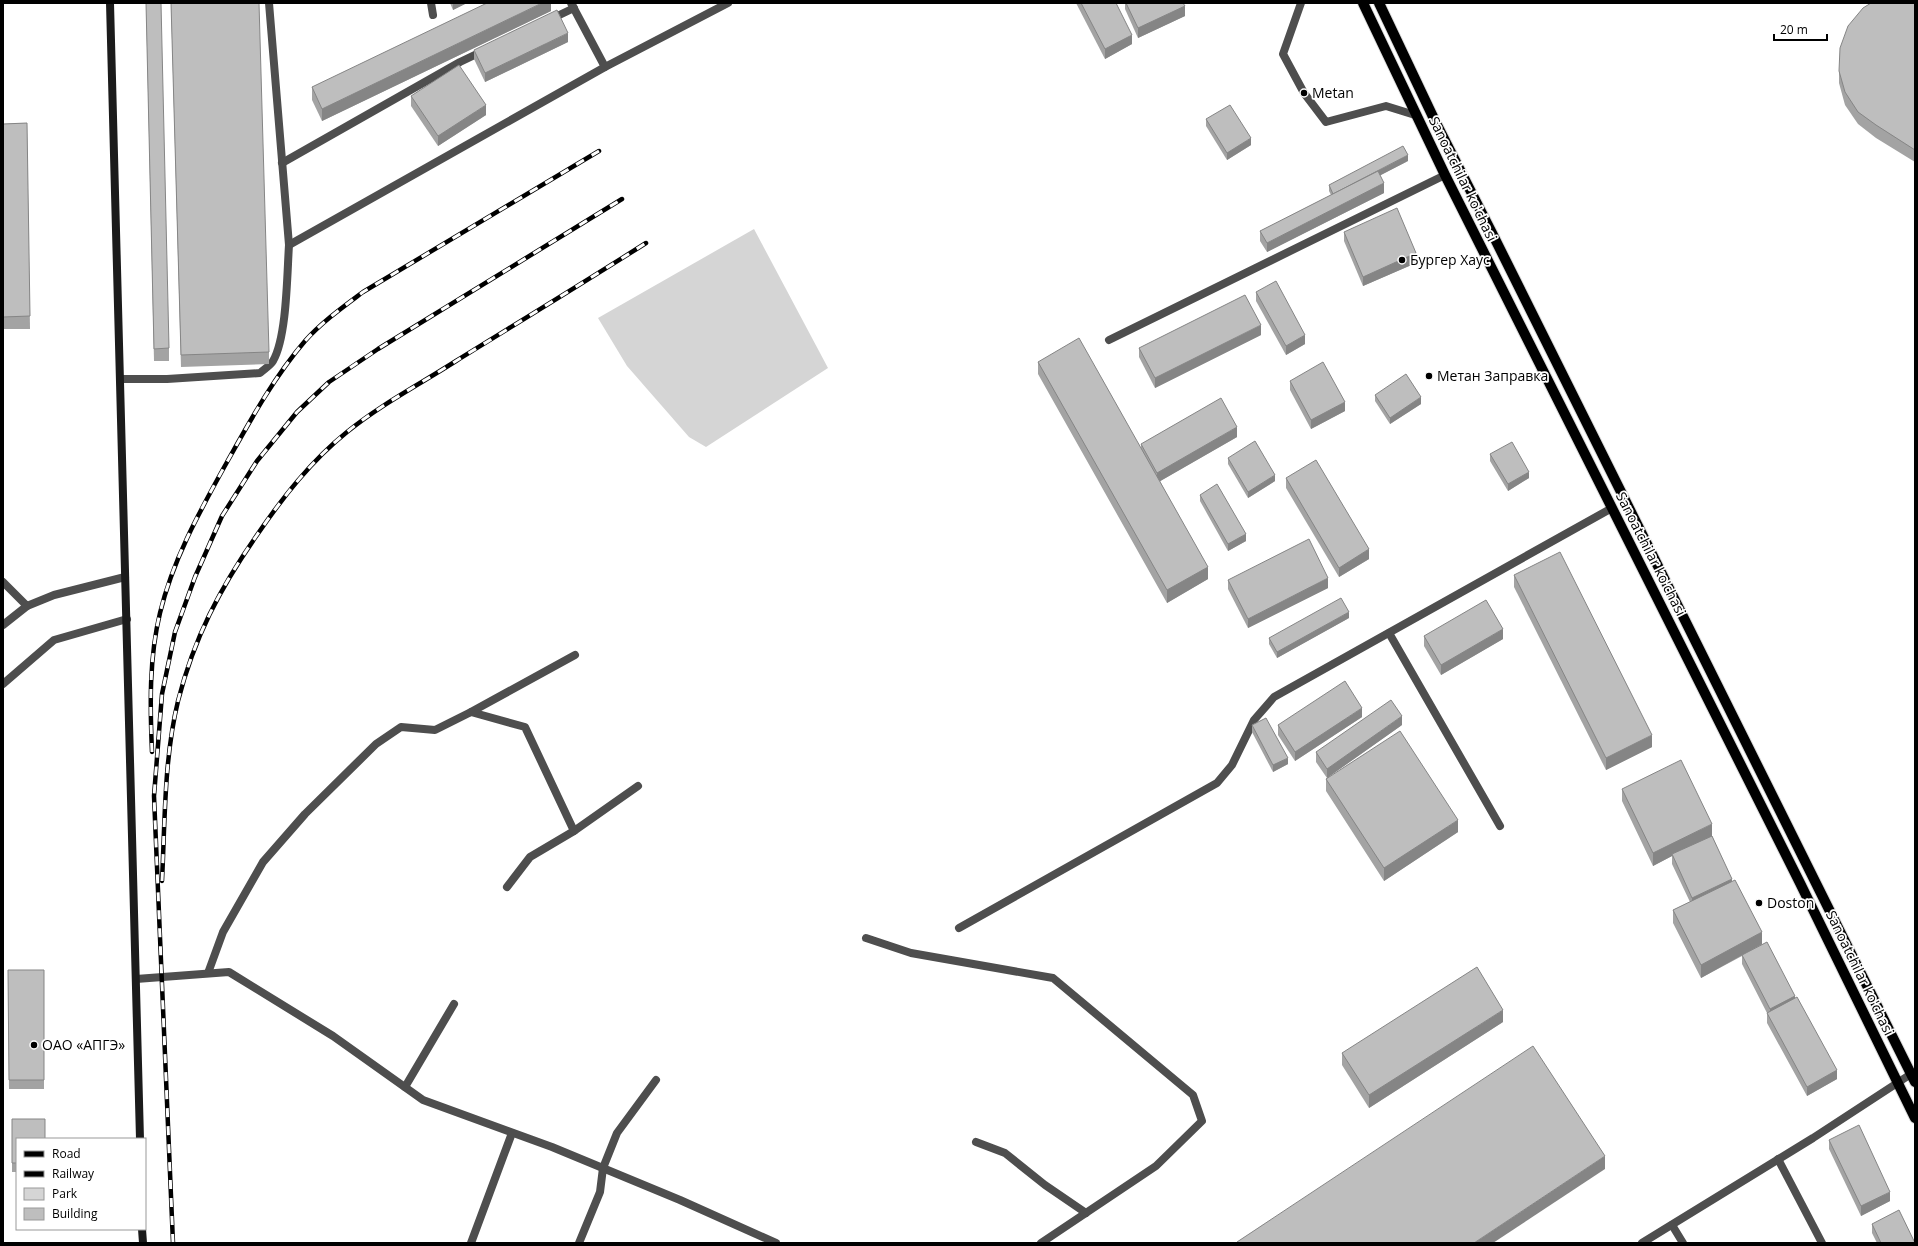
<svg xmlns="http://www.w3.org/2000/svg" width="1918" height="1246" font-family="'Open Sans',sans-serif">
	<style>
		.green { fill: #d5d5d5 }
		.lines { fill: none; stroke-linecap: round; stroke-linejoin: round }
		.primary-casing { stroke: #dbdbdb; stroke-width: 12 }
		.lane { stroke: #4e4e4e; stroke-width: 8 }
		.secondary { stroke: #1b1b1b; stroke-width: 8 }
		.primary { stroke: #000; stroke-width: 10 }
		.rail-casing { stroke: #000; stroke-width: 4.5 }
		.rail { stroke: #fff; stroke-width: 3; stroke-dasharray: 9; stroke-linecap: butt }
		.wall { fill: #a3a3a3 }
		.shaded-wall { fill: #858585 }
		.building { fill: #bebebe; stroke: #858585 }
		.poi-dot { fill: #000; stroke: #fff; stroke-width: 1.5 }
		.labels { text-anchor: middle; stroke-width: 3.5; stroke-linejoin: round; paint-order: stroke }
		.poi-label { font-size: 14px; fill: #000; stroke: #fff; text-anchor: start }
		.street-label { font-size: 14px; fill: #000; stroke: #fff }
	</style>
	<rect width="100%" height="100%" fill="#fff"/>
	<path class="green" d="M754,229L828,368L706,447L689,437L627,366L598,318Z"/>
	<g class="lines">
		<g class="primary-casing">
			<g id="primary">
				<path d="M1363,3L1445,175L1800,883L1915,1118"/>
				<path d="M1379,3L1435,121L1492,233L1915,1082"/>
			</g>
		</g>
		<g class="lane">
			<path d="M269,3L289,245"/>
			<path d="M431,3L433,15"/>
			<path d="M1301,3L1283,54L1304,93L1326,122L1386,106L1415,115"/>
			<path d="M551,19L574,8"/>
			<path d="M605,67L728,3"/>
			<path d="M282,163L460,62L483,51"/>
			<path d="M1109,340L1445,175"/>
			<path d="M120,379H167L260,373C264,369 270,366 273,361C287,337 287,274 289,245L605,67L571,3"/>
			<path d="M3,582L27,606L54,595L125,577"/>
			<path d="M3,625L27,606"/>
			<path d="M1389,633L1500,826"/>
			<path d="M3,684L54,640L127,619"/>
			<path d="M471,712L575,655"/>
			<path d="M507,887L530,857L574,831L638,786"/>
			<path d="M959,928L1217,783L1232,765L1254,720L1274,697L1612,508"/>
			<path d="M866,938L911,953L1053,978L1193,1095L1202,1121L1156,1166L1041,1243"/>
			<path d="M208,973L223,932L263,862L305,814L376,744L401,727L435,730L471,712L525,727L574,831"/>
			<path d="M136,979L229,972L333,1036L423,1100L552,1147L680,1200L776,1243"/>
			<path d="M405,1087L454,1004"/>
			<path d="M976,1142L1005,1153L1045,1185L1086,1213"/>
			<path d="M1778,1159L1822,1243"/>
			<path d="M1672,1225L1683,1243"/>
			<path d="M471,1243L512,1133"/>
			<path d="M579,1243L600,1192L603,1168L617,1133L656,1080"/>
			<path d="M1642,1243L1813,1138L1911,1074"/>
		</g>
		<g class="secondary">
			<path d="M110,3L140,1139"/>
			<path d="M142,1229L143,1243"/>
		</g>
		<use href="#primary" class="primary"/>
		<g class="rail-casing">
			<g id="rail">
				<path d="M152,752C150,706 149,658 160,613C173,559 200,511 227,462C250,421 274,377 305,341C322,322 343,307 363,292L599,151"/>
				<path d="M162,881C165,821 164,759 178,701C194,638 220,588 257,535C283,497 311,461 347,432C380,405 420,384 456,361C519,322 583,283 646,243"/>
				<path d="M173,1243L154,796L162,694L175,632L195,577L222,516L257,461L297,412L329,382L378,349L622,199"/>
			</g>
		</g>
		<use href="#rail" class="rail"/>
	</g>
	<g class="wall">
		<path d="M146,3L169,348V361H154Z"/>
		<path d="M171,3L269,352V364L181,367Z"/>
		<path d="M450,3H467L453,10Z"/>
		<path d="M551,3V11L322,121L312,100V87Z"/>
		<path d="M1076,3H1116L1132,44L1105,59Z"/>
		<path d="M1125,3H1183L1185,16L1138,38L1125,9Z"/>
		<path d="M1915,3V162L1876,138L1858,124L1845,105L1839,83V71Z"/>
		<path d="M568,42L485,82L474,59V50Z"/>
		<path d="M411,96L486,115L438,146L411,106Z"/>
		<path d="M1206,119L1251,145L1227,160L1206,126Z"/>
		<path d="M27,123L30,329H3V124Z"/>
		<path d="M1408,161L1380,175L1384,193L1267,252L1260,241V231L1331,195L1329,191V185Z"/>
		<path d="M1344,232L1416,263L1363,286L1344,241Z"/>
		<path d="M1256,292L1305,344L1286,355L1256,301Z"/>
		<path d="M1261,335L1155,388L1139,357V348Z"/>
		<path d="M1038,362L1141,448V444L1237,437L1160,481L1208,579L1167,603L1038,374Z"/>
		<path d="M1290,381L1345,411L1311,429L1290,390Z"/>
		<path d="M1375,395L1421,404L1390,424L1375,401Z"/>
		<path d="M1490,454L1529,478L1508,491L1490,461Z"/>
		<path d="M1228,458L1275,481L1248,498L1228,464Z"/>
		<path d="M1286,478L1369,559L1339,577L1286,488Z"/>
		<path d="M1200,495L1246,541L1228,551L1200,501Z"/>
		<path d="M1514,575L1652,747L1606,770L1514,587Z"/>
		<path d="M1228,580L1328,588L1248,628L1228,589Z"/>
		<path d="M1349,618L1277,658L1269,644V638Z"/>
		<path d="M1424,636L1503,639L1441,675L1424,646Z"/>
		<path d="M1362,717L1295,761L1278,735V725Z"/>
		<path d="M1252,725L1288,764L1273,772L1252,732Z"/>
		<path d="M1402,725L1330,776L1458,832L1384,881L1326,791V779L1327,778L1316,762V752Z"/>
		<path d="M1622,789L1712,836L1732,882L1762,944L1795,998L1837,1079L1807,1096L1767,1023V1013L1742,964V956L1701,978L1673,923V910L1690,902L1672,864V856L1653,866L1622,801Z"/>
		<path d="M8,970H44V1089H9Z"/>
		<path d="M1503,1022L1369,1108L1342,1065V1053Z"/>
		<path d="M12,1119L17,1139V1172H12Z"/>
		<path d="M1829,1140L1890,1201L1861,1216L1829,1149Z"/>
		<path d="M1872,1224L1915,1243H1877L1872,1233Z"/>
	</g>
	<g class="shaded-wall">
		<path d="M453,3H467L453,10Z"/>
		<path d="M542,3H551V11L322,121V109Z"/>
		<path d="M1185,6V16L1138,38V28Z"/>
		<path d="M568,33V42L485,82V73Z"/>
		<path d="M1132,35V44L1105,59V49Z"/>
		<path d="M486,105V115L438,146V136Z"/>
		<path d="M1251,138V145L1227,160V153Z"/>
		<path d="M1408,155V161L1333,200V194Z"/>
		<path d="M1384,183V193L1267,252V243Z"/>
		<path d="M1416,253V263L1363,286V277Z"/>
		<path d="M1261,325V335L1155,388V378Z"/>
		<path d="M1305,335V344L1286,355V346Z"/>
		<path d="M1421,397V404L1390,424V418Z"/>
		<path d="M1345,402V411L1311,429V420Z"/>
		<path d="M1237,427V437L1157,483V473Z"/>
		<path d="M1529,472V478L1508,491V484Z"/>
		<path d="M1275,475V481L1248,498V492Z"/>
		<path d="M1246,534V541L1228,551V544Z"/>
		<path d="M1369,549V559L1339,577V568Z"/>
		<path d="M1208,567V579L1167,603V590Z"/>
		<path d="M1328,578V588L1248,628V619Z"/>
		<path d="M1349,612V618L1277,658V652Z"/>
		<path d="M1503,629V639L1441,675V665Z"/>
		<path d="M1362,708V717L1295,761V752Z"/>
		<path d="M1402,716V725L1327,778V769Z"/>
		<path d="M1652,735V747L1606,770V758Z"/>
		<path d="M1288,758V764L1273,772V765Z"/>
		<path d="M1458,820V832L1384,881V868Z"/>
		<path d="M1712,824V837L1672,854V856L1653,866V853Z"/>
		<path d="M1732,879V888L1692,907V898Z"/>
		<path d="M1762,932V944L1701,978V965Z"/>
		<path d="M1795,996V1005L1770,1018V1009Z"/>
		<path d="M1503,1010V1022L1369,1108V1095Z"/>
		<path d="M1837,1070V1079L1807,1096V1087Z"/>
		<path d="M1605,1156V1169L1493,1243H1474Z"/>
		<path d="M1890,1192V1201L1861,1216V1206Z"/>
	</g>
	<g class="building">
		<path d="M146,3H161L169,348L154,349Z"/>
		<path d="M171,3H259L269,352L181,355Z"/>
		<path d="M487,3H542L322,109L312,87Z"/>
		<path d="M1081,3H1116L1132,35L1105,49Z"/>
		<path d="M1126,3H1183L1185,6L1138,28Z"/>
		<path d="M1871,3H1915V150L1876,125L1858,112L1845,92L1839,71L1840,48L1848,26L1863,8Z"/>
		<path d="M557,10L568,33L485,73L474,50Z"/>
		<path d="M459,65L486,105L438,136L411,96Z"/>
		<path d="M1230,105L1251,138L1227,153L1206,119Z"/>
		<path d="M27,123L30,316L3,317V124Z"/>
		<path d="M1403,146L1408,155L1333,194L1329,185Z"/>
		<path d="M1378,171L1384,183L1267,243L1260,231Z"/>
		<path d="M1397,208L1416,253L1363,277L1344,232Z"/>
		<path d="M1276,281L1305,335L1286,346L1256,292Z"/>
		<path d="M1245,295L1261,325L1155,378L1139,348Z"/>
		<path d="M1079,338L1208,567L1167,590L1038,362Z"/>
		<path d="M1323,362L1345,402L1311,420L1290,381Z"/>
		<path d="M1406,374L1421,397L1390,418L1375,395Z"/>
		<path d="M1221,398L1237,427L1157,473L1141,444Z"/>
		<path d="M1255,441L1275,475L1248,492L1228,458Z"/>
		<path d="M1512,442L1529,472L1508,484L1490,454Z"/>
		<path d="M1316,460L1369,549L1339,568L1286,478Z"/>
		<path d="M1217,484L1246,534L1228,544L1200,495Z"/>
		<path d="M1309,539L1328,578L1248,619L1228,580Z"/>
		<path d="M1560,552L1652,735L1606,758L1514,575Z"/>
		<path d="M1341,598L1349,612L1277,652L1269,638Z"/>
		<path d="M1486,600L1503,629L1441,665L1424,636Z"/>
		<path d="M1345,681L1362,708L1295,752L1278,725Z"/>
		<path d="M1391,700L1402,716L1327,769L1316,752Z"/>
		<path d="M1266,718L1288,758L1273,765L1252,725Z"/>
		<path d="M1400,731L1458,820L1384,868L1326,779Z"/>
		<path d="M1681,760L1712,824L1653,853L1622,789Z"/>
		<path d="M1712,836L1732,879L1692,898L1672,854Z"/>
		<path d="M1735,880L1762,932L1701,965L1673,910Z"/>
		<path d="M1767,942L1795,996L1770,1009L1742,955Z"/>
		<path d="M1477,967L1503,1010L1369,1095L1342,1053Z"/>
		<path d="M8,970H44V1080H9Z"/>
		<path d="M1797,997L1837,1070L1807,1087L1767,1013Z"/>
		<path d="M1533,1046L1605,1156L1474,1243H1237V1242Z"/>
		<path d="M12,1119H45V1139H17V1163H12Z"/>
		<path d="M1859,1125L1890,1192L1861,1206L1829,1140Z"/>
		<path d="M1899,1210L1915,1243H1881L1872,1224Z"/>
	</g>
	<g class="poi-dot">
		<circle cx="1304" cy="93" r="4"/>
		<circle cx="1402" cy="260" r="4"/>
		<circle cx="1429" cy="376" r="4"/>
		<circle cx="1759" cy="903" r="4"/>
		<circle cx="34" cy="1045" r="4"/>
	</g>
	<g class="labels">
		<g class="poi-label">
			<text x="1312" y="98">Metan</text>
			<text x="1410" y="265">Бургер Хаус</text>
			<text x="1437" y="381">Метан Заправка</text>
			<text x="1767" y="908">Doston</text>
			<text x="42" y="1050">ОАО «АПГЭ»</text>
		</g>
		<g class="street-label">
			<text transform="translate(1463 179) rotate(64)" y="5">Sanoatchilar ko'chasi</text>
			<text transform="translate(1651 554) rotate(63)" y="5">Sanoatchilar ko'chasi</text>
			<text transform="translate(1860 973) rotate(64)" y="5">Sanoatchilar ko'chasi</text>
		</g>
	</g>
	<rect width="1918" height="1246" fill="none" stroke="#000000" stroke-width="8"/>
	<rect x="16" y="1138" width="130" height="92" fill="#ffffff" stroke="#999999"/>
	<rect x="24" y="1151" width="20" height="6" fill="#000000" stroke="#999999"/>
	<text x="52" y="1158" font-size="12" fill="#000000">Road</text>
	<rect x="24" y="1171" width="20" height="6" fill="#000000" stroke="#999999"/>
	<text x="52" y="1178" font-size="12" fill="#000000">Railway</text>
	<rect x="24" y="1188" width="20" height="12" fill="#d5d5d5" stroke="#999999"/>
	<text x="52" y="1198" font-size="12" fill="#000000">Park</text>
	<rect x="24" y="1208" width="20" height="12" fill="#bebebe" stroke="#999999"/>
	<text x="52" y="1218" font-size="12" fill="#000000">Building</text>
	<path d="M1774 34v6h53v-6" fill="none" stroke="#000000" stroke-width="2"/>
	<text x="1780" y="34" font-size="12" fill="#000000" stroke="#ffffff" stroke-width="3" paint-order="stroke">20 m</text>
</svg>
